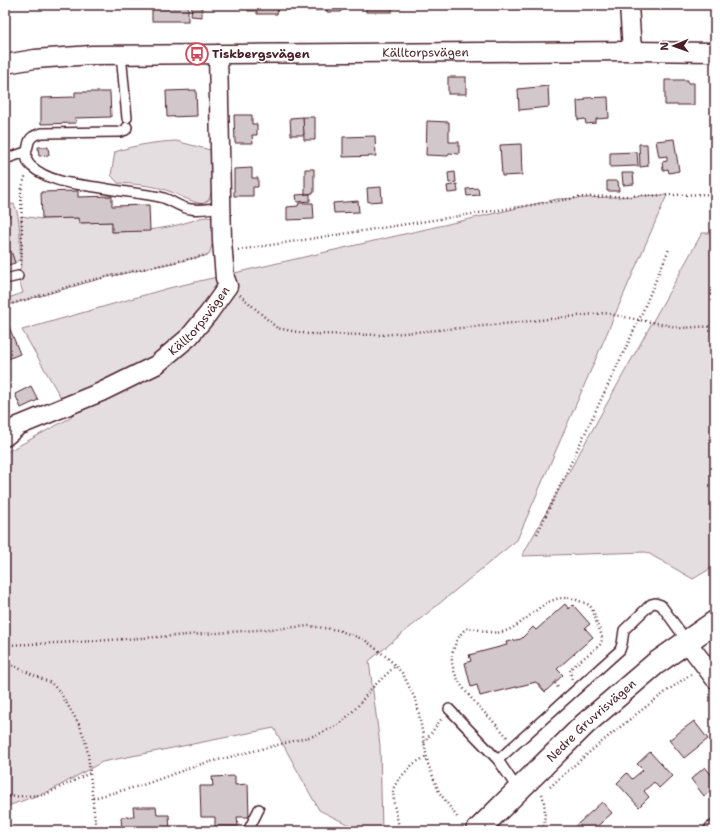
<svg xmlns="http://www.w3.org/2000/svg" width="720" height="836" font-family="'Shantell Sans',sans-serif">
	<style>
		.green { fill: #e5dee0; stroke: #987e86 }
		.building { fill: #d2c7cb; stroke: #4a1f2b }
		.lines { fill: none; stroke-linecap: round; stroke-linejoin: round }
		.service-casing { stroke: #4a1f2b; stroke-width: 12 }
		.minor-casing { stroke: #4a1f2b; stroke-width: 21 }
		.tertiary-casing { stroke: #4a1f2b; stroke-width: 25 }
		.path { stroke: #4a1f2b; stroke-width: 2.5; stroke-dasharray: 1 3; stroke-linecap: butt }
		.service { stroke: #fff; stroke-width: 9 }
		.minor { stroke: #fff; stroke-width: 18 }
		.tertiary { stroke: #fff; stroke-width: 22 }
		.labels { text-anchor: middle; stroke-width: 3; stroke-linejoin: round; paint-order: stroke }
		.street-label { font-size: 12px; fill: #4a1f2b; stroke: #fff }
		.poi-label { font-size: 12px; font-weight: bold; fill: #4a1f2b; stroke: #fff; text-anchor: start }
	</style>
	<rect width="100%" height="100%" fill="#fff"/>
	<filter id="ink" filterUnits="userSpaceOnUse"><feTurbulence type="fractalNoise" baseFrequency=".025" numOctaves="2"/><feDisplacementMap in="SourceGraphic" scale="8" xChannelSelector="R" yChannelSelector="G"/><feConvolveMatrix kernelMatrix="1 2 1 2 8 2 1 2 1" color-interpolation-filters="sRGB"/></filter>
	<g filter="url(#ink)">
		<g class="green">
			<path d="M5,5H7L8,55L5,56Z"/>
			<path d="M176,141L214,151L212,189L209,200L202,204C188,201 176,193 163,189C148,185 133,184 118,183L111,175L115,152C134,145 156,142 176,141Z"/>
			<path d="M667,195L517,540L369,661L380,745L382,831H361L319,810L274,728L102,762L50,791L5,807V453L72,417L22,330L169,288L557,199Z"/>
			<path d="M14,204C21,215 20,245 20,259L15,263L11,251L5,253V218L10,216L6,205Z"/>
			<path d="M21,216L42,219L78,218L79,223L112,222V232C139,231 162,230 188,222C196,220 203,215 212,218L215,232L213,242L209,255L103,278L5,306V299L23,293L18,276L22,262Z"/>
			<path d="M702,233H715V566L693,579L646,552L522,556Z"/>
		</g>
		<g class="building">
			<rect x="152" y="5" width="36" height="16"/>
			<path d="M192,5H202V17L191,16Z"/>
			<path d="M248,5H278L277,14H257V11H248Z"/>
			<path d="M300,5H341V12H327V10L300,11Z"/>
			<rect x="366" y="5" width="26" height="7"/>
			<path d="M427,5H459V7L427,8Z"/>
			<rect x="511" y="5" width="24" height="4"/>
			<rect x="660" y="5" width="24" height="2"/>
			<rect x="448" y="77" width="18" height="17"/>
			<path d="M665,80H688V83H694V105H665Z"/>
			<path d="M548,86L549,107L519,110L518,89Z"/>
			<path d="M196,90L197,116L167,117L166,91Z"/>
			<path d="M75,92H110L111,117L75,118L76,123L41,124V98L75,97Z"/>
			<path d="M608,97L609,118L596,119V123L586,124L585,119L578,120L577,101L585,100V98Z"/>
			<path d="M234,115H252V124H257V135H252L253,143H235Z"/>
			<path d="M303,117H315V140H304Z"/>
			<path d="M303,117L304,135H291L290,118Z"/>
			<path d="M427,121L449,122V142H459V154L449,153L448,156L426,155Z"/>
			<path d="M375,136L376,156L343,157V137Z"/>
			<path d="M674,139L679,171L669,173L668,169L663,170L662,162L667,161V156L659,157L656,141Z"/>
			<path d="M521,144L522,175L502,176L500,145Z"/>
			<path d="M639,144H647L648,166L640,167Z"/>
			<path d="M38,147H48L49,155L39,156Z"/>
			<path d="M637,152L638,166L610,167V153Z"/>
			<path d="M252,168V178H258V187H253V196H234V169Z"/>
			<path d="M305,169H314V193L305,194Z"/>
			<path d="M455,172L456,182L449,183L448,173Z"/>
			<path d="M622,173H633L634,184L623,185Z"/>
			<path d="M607,181H618L619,191H607Z"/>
			<path d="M457,184L458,192L448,193L447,186Z"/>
			<path d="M381,187L382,201L368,202L367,188Z"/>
			<path d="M478,188L479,195L467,196L466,189Z"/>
			<path d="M78,191V197L112,196V206L149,205L150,231L112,232V222L79,223L78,218L42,219L41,192Z"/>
			<path d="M310,194V201L297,202L296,195Z"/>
			<path d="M5,201L10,216L5,218Z"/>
			<path d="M358,201L359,212L334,213L333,203Z"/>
			<path d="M299,203H313L314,219L287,220V207L298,206Z"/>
			<path d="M11,251L15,263L5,266V253Z"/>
			<path d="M8,324L20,354L5,360V325Z"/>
			<path d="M31,386L38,400L21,408L15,394Z"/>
			<path d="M5,404L9,416L5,418Z"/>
			<path d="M565,604L569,609L573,605L590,624L585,628L593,637L557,669L563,675L545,692L536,682L480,696L477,685L471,687L465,663L471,661L469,655L507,645L506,642L521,639L533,627L536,630Z"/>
			<path d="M694,721L708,739L684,758L669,740Z"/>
			<path d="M650,752L672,776L659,788L654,782L644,791L649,797L639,807L617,783L627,773L632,779L643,770L637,764Z"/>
			<path d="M705,767L715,779V788L704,796L691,779Z"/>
			<path d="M235,776V785L248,784L249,817H237L238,826H215V817H201L200,786H213L212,777Z"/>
			<path d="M602,802L612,813L592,831H570Z"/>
			<path d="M133,807H156L157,815H169L170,831H122L121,817L134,816Z"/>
		</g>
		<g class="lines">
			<g class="service-casing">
				<g id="service">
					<path d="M121,54L127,118"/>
					<path d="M127,127L126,130L120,132L42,133C34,135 29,137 28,146C26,152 25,161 31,166C49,182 74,184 96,187C118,191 139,193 160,197C171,199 179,208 191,209C201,211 211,208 221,207"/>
					<path d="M5,159L26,152"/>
					<path d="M5,279L18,276"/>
					<path d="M449,709L498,760"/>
					<path d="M519,791L498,760L620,650L622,644L624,630L651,604L655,603L661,605L687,641"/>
					<path d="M248,831L259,809"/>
				</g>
			</g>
			<g class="minor-casing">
				<g id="minor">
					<path d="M629,5L632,51"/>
					<path id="s1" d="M5,64L35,59L92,55L632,51L715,52"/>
					<path id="s2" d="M5,437L18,426L101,392L156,365L189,337L208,314L228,286L225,278L222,241L218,54"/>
					<path d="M687,642L715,679"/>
					<path d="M713,831L715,830"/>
				</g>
			</g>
			<g class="tertiary-casing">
				<g id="tertiary">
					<path id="s3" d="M477,831L585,724L655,664L715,622"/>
				</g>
			</g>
			<g class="path">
				<path d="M238,250L583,197L715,194"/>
				<path d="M21,265L22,231L21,191L25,177"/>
				<path d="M240,295L277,328L308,334L381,335L494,325L604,313L681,328L715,326"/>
				<path d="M5,306L87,281L207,255"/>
				<path d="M537,534L639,320L669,249"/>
				<path d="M5,645L79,642L203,634L310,626L338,630L365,640L389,659L403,674L417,703L428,764L439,792L457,817"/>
				<path d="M5,662L51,683L60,692L80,726L85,740L88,754L96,831"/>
				<path d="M555,683L559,689"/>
				<path d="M507,737C491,716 449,685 452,656C453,648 459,633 466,629C473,626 490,635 502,632C530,625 544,589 577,600C581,602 587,603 590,606C594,611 595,618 597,624C600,631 605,639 599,646L571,668L570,671L572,679"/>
				<path d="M424,743L442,718"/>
				<path d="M550,787C595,746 642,708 691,674"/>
				<path d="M542,794C546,806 545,818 543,831"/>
				<path d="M5,797L44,795L90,773"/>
				<path d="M93,798L143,785L198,765L317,735L340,724L357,707L370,690L395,666"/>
				<path d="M400,831L394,805L393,789L398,780L413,764L427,756"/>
			</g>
			<use href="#service" class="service"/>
			<use href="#minor" class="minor"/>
			<use href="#tertiary" class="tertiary"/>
		</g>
	</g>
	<defs>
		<g id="bus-ring" transform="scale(1.15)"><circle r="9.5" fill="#fff" stroke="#d1495b" stroke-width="1.5"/><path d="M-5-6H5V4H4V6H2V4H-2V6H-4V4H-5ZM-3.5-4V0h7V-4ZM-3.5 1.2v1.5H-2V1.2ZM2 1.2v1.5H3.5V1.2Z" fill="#d1495b"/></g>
	</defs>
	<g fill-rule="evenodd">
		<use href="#bus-ring" x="197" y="54"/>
	</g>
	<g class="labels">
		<g class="street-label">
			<text dy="4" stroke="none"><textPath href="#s1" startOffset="421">Källtorpsvägen</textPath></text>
			<text dy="4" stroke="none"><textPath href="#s2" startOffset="230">Källtorpsvägen</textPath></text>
			<text dy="4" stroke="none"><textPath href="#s3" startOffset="159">Nedre Gruvrisvägen</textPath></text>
		</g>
		<g class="poi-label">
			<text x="212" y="58">Tiskbergsvägen</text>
		</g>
	</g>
	<rect width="720" height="836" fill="none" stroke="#fff" stroke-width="20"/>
	<rect x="10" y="10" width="700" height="816" fill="none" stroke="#4a1f2b" stroke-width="1.5" filter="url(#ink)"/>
	<g transform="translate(674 46) rotate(268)" stroke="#ffffff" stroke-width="3" paint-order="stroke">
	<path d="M0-3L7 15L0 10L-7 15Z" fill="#4a1f2b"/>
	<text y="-6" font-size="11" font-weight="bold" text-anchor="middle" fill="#4a1f2b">N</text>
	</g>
</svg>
